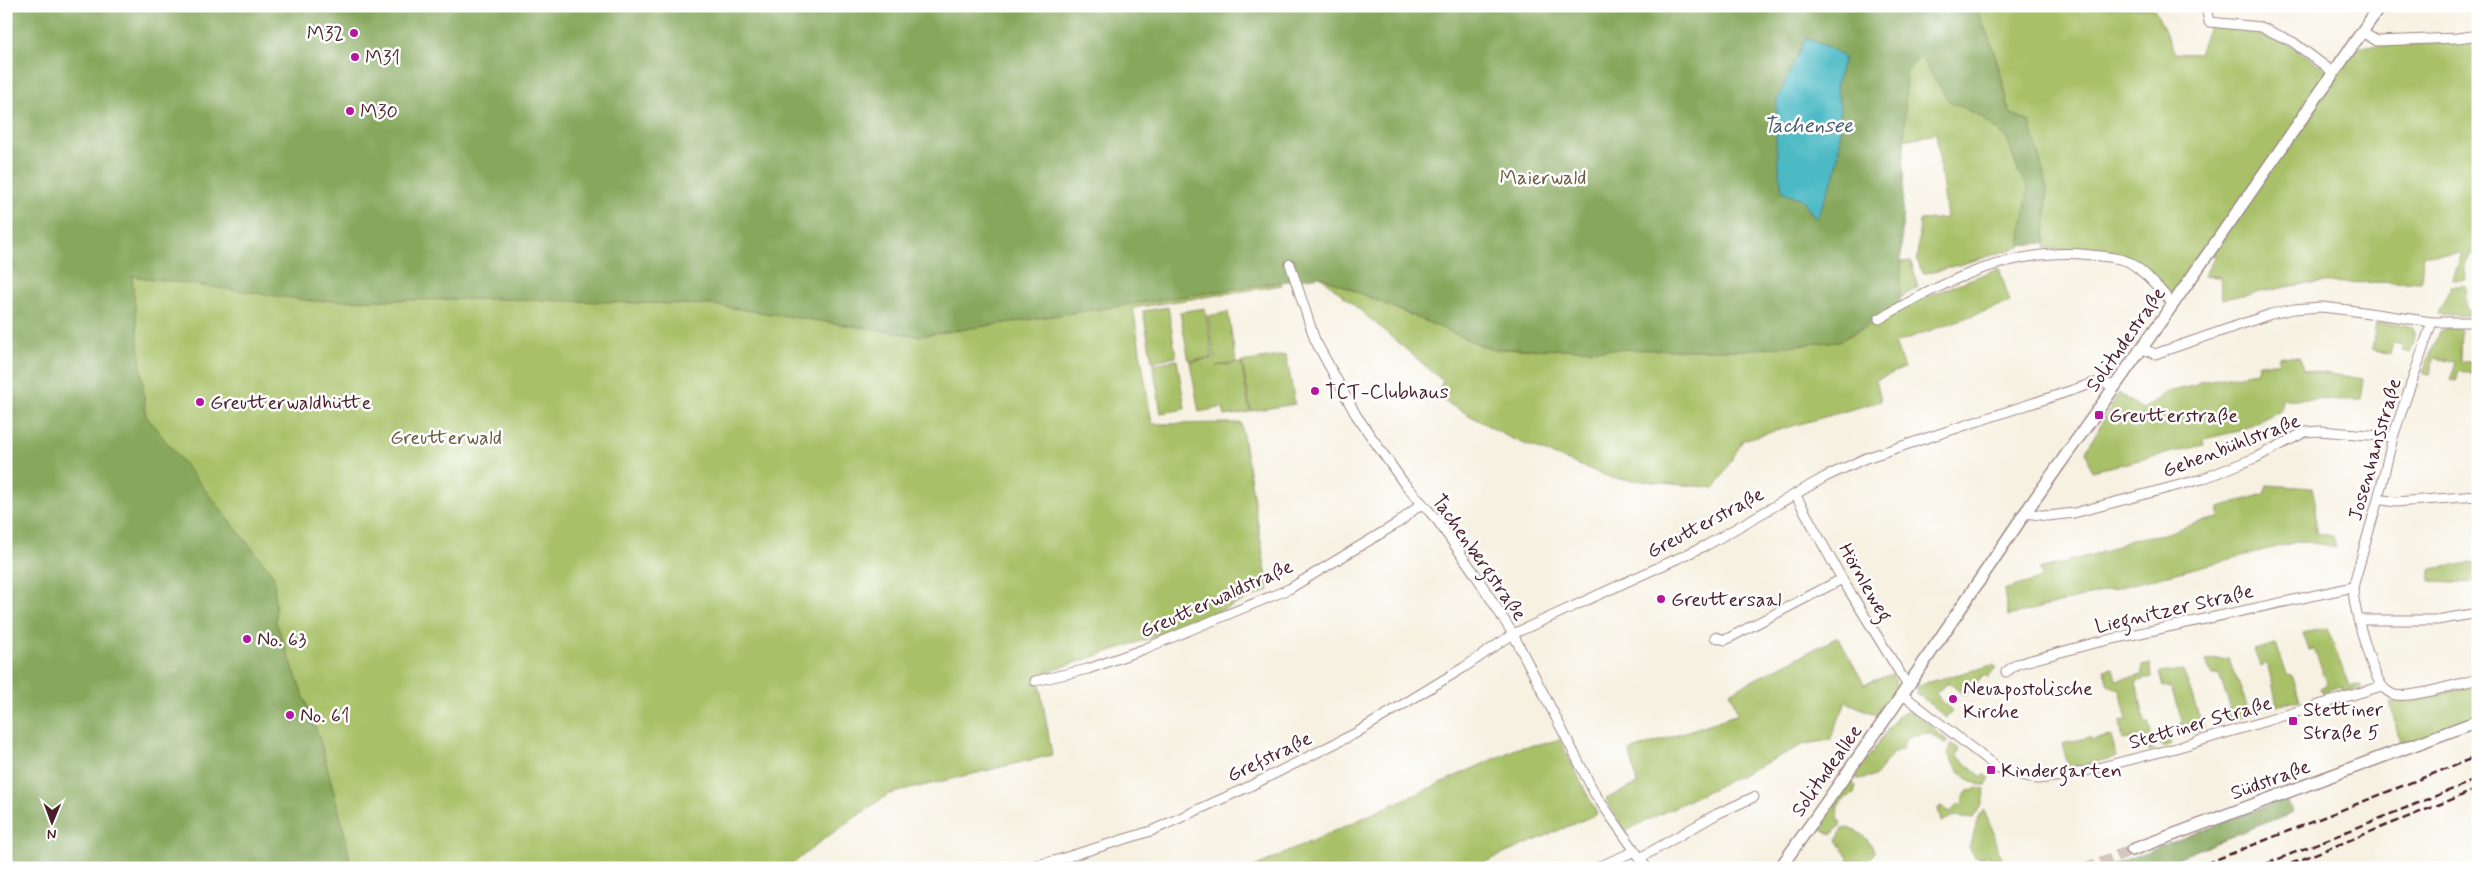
<svg xmlns="http://www.w3.org/2000/svg" width="2484" height="874" font-family="Mynerve,sans-serif">
	<style>
		.green { fill: #a8c167; stroke: #797049 }
		.forest { fill: #86a75c; stroke: #686344; fill-rule: evenodd }
		.water { fill: #4cbac5; stroke: #4b6c78 }
		.lines { fill: none; stroke-linecap: round; stroke-linejoin: round }
		.secondary-tunnel { stroke: #d4c7bd; stroke-width: 11; stroke-dasharray: 11 5.5; stroke-linecap: butt }
		.minor-casing { stroke: #a08886; stroke-width: 11 }
		.secondary-casing { stroke: #a08886; stroke-width: 14 }
		.minor { stroke: #fff; stroke-width: 9 }
		.secondary { stroke: #fff; stroke-width: 11 }
		.rail { stroke: #4a1f2b; stroke-width: 2.5; stroke-dasharray: 8 4; stroke-linecap: butt }
		.poi-dot { fill: #b5179e; stroke: #fff; stroke-width: 2 }
		.labels { text-anchor: middle; stroke-width: 5; stroke-linejoin: round; paint-order: stroke }
		.poi-label { font-size: 20px; fill: #4a1f2b; stroke: #fff; text-anchor: start }
		.park-label { font-size: 20px; fill: #6b5840; stroke: #fff }
		.street-label { font-size: 20px; fill: #4a1f2b; stroke: #fff }
		.water-label { font-size: 21px; font-style: italic; fill: #4b5d69; stroke: #fff }
	</style>
	<rect width="100%" height="100%" fill="#fff"/>
	<filter id="ink" filterUnits="userSpaceOnUse"><feTurbulence type="fractalNoise" baseFrequency=".02" numOctaves="2"/><feDisplacementMap in="SourceGraphic" scale="10" xChannelSelector="R" yChannelSelector="G"/><feConvolveMatrix kernelMatrix="1 2 1 2 8 2 1 2 1" color-interpolation-filters="sRGB"/></filter>
	<filter id="wash" filterUnits="userSpaceOnUse"><feTurbulence type="fractalNoise" baseFrequency=".0096" numOctaves="4" result="noise"/><feDisplacementMap in="SourceGraphic" scale="20" xChannelSelector="R" yChannelSelector="G"/><feGaussianBlur stdDeviation="1.12" result="paint"/><feColorMatrix in="noise" values="0 0 0 0 0 0 0 0 0 0 0 0 0 0 0 0 0 1.4 0 .05"/><feComposite in="paint" operator="in"/></filter>
	<g filter="url(#wash)">
		<rect width="100%" height="100%" fill="#f6f1e1"/>
		<g class="green">
			<path d="M6,6H1974L1949,101L1982,117L2007,139L2019,173L2029,188L2020,247L1934,272L1925,273L1921,271L1917,259L1920,220L1947,218L1936,133L1904,140L1905,92L1863,265L1911,261L1918,287L1838,336L1424,320L1490,349L1744,350L1839,341L1921,299L1999,268L2010,302L1895,343L1904,368L1876,380L1881,401L1743,440L1715,488L1612,478L1510,438L1435,396L1443,381L1320,276L1417,318L1278,252L1282,285L1133,308L1152,424L1241,423L1269,590L1178,629L1038,675L1052,755L889,794L824,839L787,868H6Z"/>
			<path d="M1984,6L2154,8L2175,53L2199,54L2209,26L2257,30L2289,44L2327,70L2362,46L2457,42L2478,39V255L2471,254L2465,265L2466,280H2453V278L2462,254H2423L2421,282L2308,283L2222,299L2220,277L2204,276L2216,255H2208L2173,304L2128,262L2103,256L2045,248L2047,187L2010,113L2003,82L1991,43L1976,8Z"/>
			<path d="M2451,286H2465L2467,311H2474L2473,316L2438,314Z"/>
			<path d="M1168,307L1176,357L1152,361L1143,311Z"/>
			<path d="M1205,308L1213,357L1189,361L1180,312Z"/>
			<path d="M1228,312L1236,362L1216,366L1241,363L1250,412L1225,416L1223,407L1199,412L1190,362L1215,358L1208,316Z"/>
			<path d="M2376,323C2404,326 2425,318 2410,353L2402,351L2403,345L2393,343L2390,354L2372,349Z"/>
			<path d="M2451,327L2461,329L2460,361H2478V376L2459,370L2456,381L2450,380L2455,362L2434,358L2430,374L2423,373L2439,331Z"/>
			<path d="M1286,355L1295,404L1251,411L1242,362Z"/>
			<path d="M2279,356L2300,357L2303,370L2364,379L2361,400L2282,399L2281,410L2239,431L2203,439L2204,445L2092,471L2086,451L2119,393L2142,410L2167,392L2197,385L2199,382L2258,372L2259,363H2278Z"/>
			<path d="M1177,360L1185,409L1161,413L1153,364Z"/>
			<path d="M2267,485L2312,488L2315,501L2316,533L2333,536L2337,547L2300,541L2008,616L2004,590L2042,578L2039,569L2107,551L2132,539L2164,534L2196,523L2219,518V507L2264,494Z"/>
			<path d="M2478,562V583L2430,581V569Z"/>
			<path d="M2327,628L2349,686L2361,685L2362,688L2344,692L2342,686L2322,692L2320,688L2328,685L2314,649L2309,650L2303,633Z"/>
			<path d="M1838,637L1864,684L1893,674L1898,691L1877,715L1846,702L1830,740L1805,744L1625,831L1606,799L1637,784L1630,751L1738,714L1730,692Z"/>
			<path d="M2276,644L2287,674L2292,675L2300,700L2277,706L2272,680L2266,663L2261,666L2254,650Z"/>
			<path d="M2229,658L2250,714L2229,721L2225,712L2230,707L2219,674L2212,675L2206,661Z"/>
			<path d="M2151,664L2152,677L2136,682L2145,723H2149L2152,738L2170,736L2171,744L2162,747L2161,744L2154,746V749L2149,751L2145,736L2123,740L2120,722L2127,720L2120,690L2108,685L2104,670L2113,668L2116,680L2142,675V666Z"/>
			<path d="M1993,665L1996,667L1988,677L1983,675L1965,696L1948,682L1936,694L1952,712L1946,718L1917,693V687L1921,684Z"/>
			<path d="M2183,670L2203,727L2199,731L2179,736L2176,726L2183,723L2171,688L2163,686L2159,673Z"/>
			<path d="M2478,685V716L2401,747L2390,702L2407,701Z"/>
			<path d="M1908,711L1915,713L1948,741L1945,744L1930,733L1912,735L1905,740L1902,750L1892,754L1875,776L1858,779L1855,777L1897,716Z"/>
			<path d="M2111,736L2117,757L2069,768L2062,744L2090,737L2092,740Z"/>
			<path d="M1560,740L1597,814L1471,868H1252L1518,748Z"/>
			<path d="M1951,744L1960,750L1956,755L1982,777L1984,774L1990,778L1986,785C1969,786 1954,767 1948,753Z"/>
			<path d="M1851,781L1856,786L1854,794C1839,800 1833,808 1841,824L1832,835L1819,828Z"/>
			<path d="M1976,788L1985,789L1982,804L1973,818L1954,816L1941,822L1938,808L1941,806L1950,813L1957,805L1963,804V796L1969,790L1972,791Z"/>
			<path d="M1984,810L1994,833L2000,856L2007,868H1995L1988,855L1982,858L1975,857L1969,847L1980,815Z"/>
			<path d="M1848,828C1862,833 1868,838 1875,852L1864,865L1855,859L1849,867L1848,857L1837,840L1842,829Z"/>
		</g>
		<g class="forest">
			<path d="M6,6H1975L1991,43L2003,82L2010,113L2030,122L2047,188L2045,243L2020,245L2028,188L2019,173L2007,139L1982,117L1949,101L1920,57L1906,72L1900,306L1839,341L1744,350L1490,349L1320,276L919,336L712,305L496,299L312,301L132,276L146,416L274,576L276,622L320,740L346,838L351,868H6ZM1806,38L1844,58L1836,85L1840,109V140L1836,171L1816,219L1802,199L1782,191L1777,141V101Z"/>
			<path d="M2285,799L2293,812L2152,868H2104Z"/>
		</g>
		<path class="water" d="M1806,38L1830,48L1844,57L1836,85L1840,109V140L1836,171L1816,219L1802,199L1782,191L1776,141L1777,100Z"/>
	</g>
	<g filter="url(#ink)">
		<g class="lines">
			<path class="secondary-tunnel" d="M2085,868L2132,850"/>
			<g class="minor-casing">
				<g id="minor">
					<path d="M2206,6L2209,22L2261,27L2293,42L2334,73"/>
					<path d="M2362,32L2377,41L2458,38L2478,35"/>
					<path d="M1290,264L1315,340L1356,415L1403,482L1437,520L1475,574L1513,634L1595,794L1647,868"/>
					<path d="M1879,319C1944,281 2014,246 2091,255C2103,256 2118,257 2129,262C2146,272 2160,290 2173,304"/>
					<path d="M2432,322L2393,437L2378,499L2353,587C2353,608 2371,670 2382,686C2385,690 2391,694 2395,695C2410,699 2461,683 2478,679"/>
					<path d="M2141,348L2155,354L2271,314L2294,309L2321,307L2348,310L2432,322H2478"/>
					<path d="M1795,494L1842,579L1908,686"/>
					<path d="M2378,499L2395,502L2478,496"/>
					<path d="M2025,513L2048,516L2074,513L2202,479L2255,458L2305,432L2320,431L2393,437"/>
					<path d="M2358,620H2437L2478,613"/>
					<path d="M1715,637L1725,640L1842,579"/>
					<path d="M2006,672L2017,664L2094,643L2353,587"/>
					<path d="M1035,681L1088,669L1144,649L1289,589L1398,523L1422,503"/>
					<path d="M1902,694L1999,769L2019,776L2038,779L2070,775L2176,748L2382,686"/>
					<path d="M1640,858L1717,814L1754,797"/>
					<path d="M1022,868L1054,861L1151,831L1246,788L1356,733L1463,668L1513,634L1707,545L1825,477L1866,458L2094,383H2105L2114,386"/>
					<path d="M1596,868L1635,851"/>
				</g>
			</g>
			<g class="secondary-casing">
				<g id="secondary">
					<path d="M2132,850L2478,721"/>
					<path d="M1780,868L1893,708L2025,513L2173,304L2380,6"/>
				</g>
			</g>
			<use href="#minor" class="minor"/>
			<use href="#secondary" class="secondary"/>
			<g class="rail">
				<path d="M2195,868L2478,756"/>
				<path d="M2256,868L2478,779"/>
				<path d="M2280,868L2478,789"/>
			</g>
		</g>
	</g>
	<g class="poi-dot">
		<circle cx="354" cy="33" r="5"/>
		<circle cx="355" cy="57" r="5"/>
		<circle cx="350" cy="111" r="5"/>
		<circle cx="1315" cy="391" r="5"/>
		<circle cx="200" cy="402" r="5"/>
		<rect x="2094" y="410" width="10" height="10" rx="2.5"/>
		<circle cx="1661" cy="599" r="5"/>
		<circle cx="247" cy="639" r="5"/>
		<circle cx="1953" cy="699" r="5"/>
		<circle cx="290" cy="715" r="5"/>
		<rect x="2288" y="716" width="10" height="10" rx="2.5"/>
		<rect x="1986" y="765" width="10" height="10" rx="2.5"/>
	</g>
	<g class="labels">
		<g class="poi-label">
			<text x="344" y="40" text-anchor="end">M32</text>
			<text x="365" y="64">M31</text>
			<text x="360" y="118">M30</text>
			<text x="1325" y="398">TCT-Clubhaus</text>
			<text x="210" y="409">Greutterwaldhütte</text>
			<text x="2109" y="422">Greutterstraße</text>
			<text x="1671" y="606">Greuttersaal</text>
			<text x="257" y="646">No. 63</text>
			<text x="1963" y="695">Neuapostolische<tspan x="1963" dy="23">Kirche</tspan></text>
			<text x="2303" y="716">Stettiner<tspan x="2303" dy="23">Straße 5</tspan></text>
			<text x="300" y="722">No. 61</text>
			<text x="2001" y="777">Kindergarten</text>
		</g>
		<g class="park-label">
			<text x="1543" y="184">Maierwald</text>
			<text x="446" y="444">Greutterwald</text>
		</g>
		<g class="street-label">
			<text transform="translate(2125 339) rotate(-55)" y="7">Solitudestraße</text>
			<text transform="translate(2231 445) rotate(-21)" y="7">Gehenbühlstraße</text>
			<text transform="translate(2374 449) rotate(-74)" y="7">Josenhansstraße</text>
			<text transform="translate(1705 522) rotate(-28)" y="7">Greutterstraße</text>
			<text transform="translate(1480 557) rotate(55)" y="7">Tachenbergstraße</text>
			<text transform="translate(1866 582) rotate(60)" y="7">Hörnleweg</text>
			<text transform="translate(1216 598) rotate(-24)" y="7">Greutterwaldstraße</text>
			<text transform="translate(2174 608) rotate(-13)" y="7">Liegnitzer Straße</text>
			<text transform="translate(2200 722) rotate(-16)" y="7">Stettiner Straße</text>
			<text transform="translate(1269 756) rotate(-26)" y="7">Grefstraße</text>
			<text transform="translate(1826 770) rotate(-55)" y="7">Solitudeallee</text>
			<text transform="translate(2270 779) rotate(-20)" y="7">Südstraße</text>
		</g>
		<g class="water-label">
			<text x="1808" y="132">Tachensee</text>
		</g>
	</g>
	<rect width="2484" height="874" fill="none" stroke="#fff" stroke-width="25"/>
	<g transform="translate(52 822) rotate(181)" stroke="#ffffff" stroke-width="4" paint-order="stroke">
	<path d="M0-4L9 19L0 12L-9 19Z" fill="#4a1f2b"/>
	<text y="-8" font-size="14" font-weight="bold" text-anchor="middle" fill="#4a1f2b">N</text>
	</g>
</svg>
